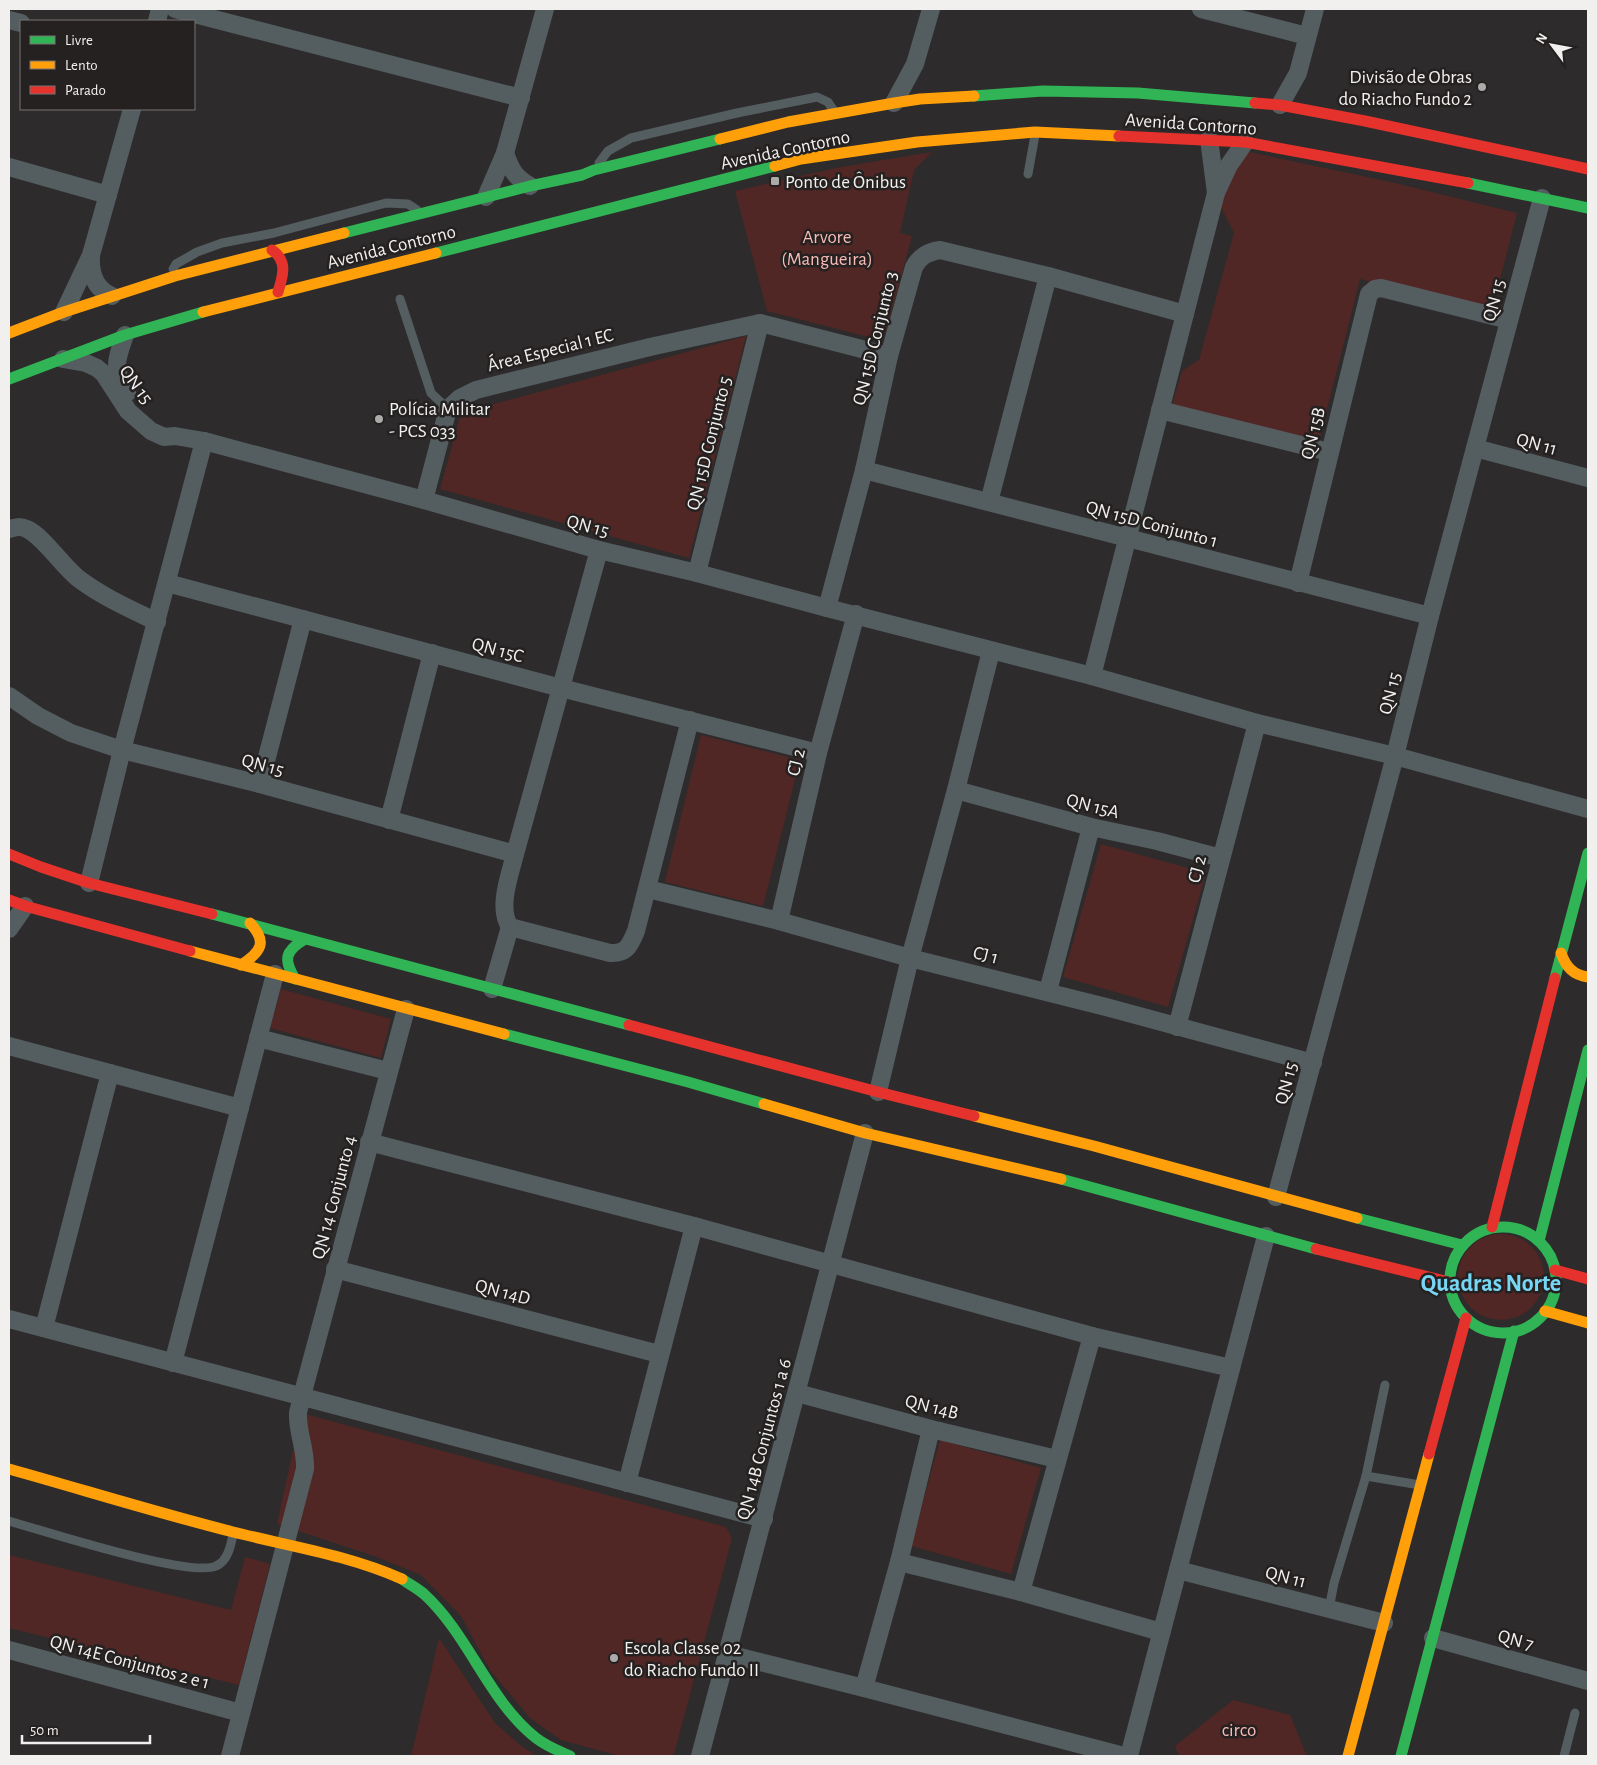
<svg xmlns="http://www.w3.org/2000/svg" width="1597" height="1765" font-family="'Alegreya Sans',sans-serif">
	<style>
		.park { fill: #512725 }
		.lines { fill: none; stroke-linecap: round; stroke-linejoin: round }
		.lane { stroke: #545d60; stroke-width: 9 }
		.street { stroke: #545d60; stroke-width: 18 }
		.fast { stroke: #30b455; stroke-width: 11 }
		.slow { stroke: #ff9f0a; stroke-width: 11 }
		.jam { stroke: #e5322d; stroke-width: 11 }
		.poi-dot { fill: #adabaa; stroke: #242120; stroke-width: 2 }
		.labels { text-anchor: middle; stroke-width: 5; stroke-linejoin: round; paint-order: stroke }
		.poi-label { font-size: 19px; fill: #f2f0ef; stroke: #242120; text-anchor: start }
		.street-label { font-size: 19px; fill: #f2f0ef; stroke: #242120 }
		.park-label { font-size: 19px; fill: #f9bbb6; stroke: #242120 }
		.district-label { font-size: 24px; font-weight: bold; fill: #76d6f4; stroke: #242120 }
	</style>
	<rect width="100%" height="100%" fill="#2d2b2b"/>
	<g class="park">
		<path d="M932,152L914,170L900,233L912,236L886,332L876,339L767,311L735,191L836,168Z"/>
		<path d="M1249,152L1391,182L1517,213L1492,311L1360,279L1319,441L1172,405L1182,371L1199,360L1234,233L1221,207L1233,167Z"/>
		<path d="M746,336L689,558L440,489L461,413Z"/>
		<path d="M701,735L800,760L763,906L665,882Z"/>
		<path d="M1101,844L1206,873L1168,1007L1063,977Z"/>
		<path d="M281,989L391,1019L381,1058L270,1028Z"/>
		<circle cx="1501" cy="1277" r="43"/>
		<path d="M301,1413L726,1527L732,1538L674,1754L671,1756H620L561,1740L530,1718L490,1670L461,1616L421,1575L374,1556L277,1524Z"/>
		<path d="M940,1440L1041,1468L1011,1574L911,1546Z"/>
		<path d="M9,1555L231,1610L245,1557L270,1564L239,1685L9,1628Z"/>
		<path d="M439,1638L495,1723L520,1745L537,1756H411Z"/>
		<path d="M1233,1700L1290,1715L1307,1756H1179L1175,1746Z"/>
	</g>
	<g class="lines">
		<g class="lane">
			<path d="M599,163L608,151L631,138L737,113L817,97L828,102L834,111"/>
			<path d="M1028,174L1035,135"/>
			<path d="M173,269L176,264L197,252L222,243L274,233L386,203L408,204L417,210"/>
			<path d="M400,299L431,393L448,409"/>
			<path d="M1385,1385L1366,1476L1420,1485"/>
			<path d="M9,1521C44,1531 190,1578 216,1566C228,1561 231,1545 233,1534"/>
			<path d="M1329,1609L1334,1583L1366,1476"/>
			<path d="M1564,1756L1575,1713"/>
		</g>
		<g class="street">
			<path d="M175,9L521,98"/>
			<path d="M1201,9L1307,36"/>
			<path d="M9,20L21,23"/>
			<path d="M157,21L160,9"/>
			<path d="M894,103L915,64L931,9"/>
			<path d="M1280,105L1298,73L1315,9"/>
			<path d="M1209,139L1216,193"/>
			<path d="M505,153C511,170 514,176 530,186"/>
			<path d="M9,167L108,195"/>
			<path d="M486,197L505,153L545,9"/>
			<path d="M91,256C90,274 95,289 112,296"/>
			<path d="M64,312L91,255L132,109"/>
			<path d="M125,335C116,361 112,368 127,393"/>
			<path d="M63,359L86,363L97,368L104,374L128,411L151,431L164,437L175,436L204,441L424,500L599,550L697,573L827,608L1092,676L1257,723L1395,756L1588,809"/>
			<path d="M1160,410L1329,452"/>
			<path d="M1475,448L1588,478"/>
			<path d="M864,470L1430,616"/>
			<path d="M424,500L448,409L460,398L476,390L650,347L760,323L889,356"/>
			<path d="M989,502L1048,276"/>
			<path d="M9,529C16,527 20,526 27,529C44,537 63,567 79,579C103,597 130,609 157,622"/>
			<path d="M599,550L515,854C510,875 497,908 510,927L610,953C627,954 630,945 636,931L690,720"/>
			<path d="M697,573L760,323"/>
			<path d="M167,583L561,688L818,753"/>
			<path d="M1298,583L1369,294L1375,289L1381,288L1509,320"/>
			<path d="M827,608L864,470L889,356L914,267C920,256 928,252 940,250L1048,276L1185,314"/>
			<path d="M1092,676L1216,193L1229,165L1245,142"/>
			<path d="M9,696L38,716L71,733L122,750L260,784L515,854"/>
			<path d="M260,784L303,619"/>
			<path d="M956,790L1091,827L1157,841L1221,858"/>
			<path d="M389,820L432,653"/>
			<path d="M89,883L122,750L204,441"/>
			<path d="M648,889L779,921L910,958L1106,1007L1313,1063"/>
			<path d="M779,921L818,753L856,614"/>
			<path d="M9,929L25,906"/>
			<path d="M492,989L510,927"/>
			<path d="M1048,991L1091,827"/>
			<path d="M1177,1027L1257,723"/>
			<path d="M258,1038L388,1071"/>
			<path d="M9,1046L240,1108"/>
			<path d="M878,1092L910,958L956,790L991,651"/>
			<path d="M369,1142L694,1226L1092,1336L1231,1368"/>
			<path d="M1276,1197L1395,756L1430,616L1542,198"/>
			<path d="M335,1269L659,1354"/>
			<path d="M9,1319L764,1519"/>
			<path d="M44,1328L110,1073"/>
			<path d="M173,1363L275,974"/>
			<path d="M797,1393L931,1429L1057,1459"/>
			<path d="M627,1483L694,1226"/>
			<path d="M899,1562L1021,1592L1161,1632"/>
			<path d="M1178,1570L1384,1623"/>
			<path d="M1021,1592L1092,1336"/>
			<path d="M1433,1638L1588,1681"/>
			<path d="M9,1650L241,1713"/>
			<path d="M728,1654L864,1688L1124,1756"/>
			<path d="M864,1688L899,1562L931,1429"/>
			<path d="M230,1756L305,1469C306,1449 297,1432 298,1413C299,1407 301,1402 302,1396L406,1009"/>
			<path d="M700,1756L865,1133"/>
			<path d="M1129,1756L1266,1236"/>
		</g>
		<g class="fast">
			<path d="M974,96L1043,91L1138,93L1255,103"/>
			<path d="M1468,183L1588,208"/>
			<path d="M344,233L530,186L582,175L594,170L720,139"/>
			<path d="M436,253L775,166"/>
			<path d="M9,379L125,335L203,312"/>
			<path d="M212,914L629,1025"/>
			<path d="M1555,978L1588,853"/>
			<path d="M295,979C283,959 285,951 305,939"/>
			<path d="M504,1034L688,1082L764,1104"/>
			<path d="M1061,1179L1316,1249"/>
			<path d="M1357,1218L1462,1245"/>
			<circle cx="1503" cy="1280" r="53"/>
			<path d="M1539,1241L1588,1050"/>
			<path d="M402,1579C409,1584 417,1588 424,1594C469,1635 488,1700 536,1738C546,1746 559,1751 570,1756"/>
			<path d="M1401,1756L1514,1331"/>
		</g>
		<g class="slow">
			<path d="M720,139L788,122L894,103L920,99L974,96"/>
			<path d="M775,166L801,159L917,142L1035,132L1119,136"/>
			<path d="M203,312L436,253"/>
			<path d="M9,333L64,312L175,276L344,233"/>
			<path d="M190,951L504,1034"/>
			<path d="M1561,953C1566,967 1573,975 1588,977"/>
			<path d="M241,965C261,952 268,942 250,923"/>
			<path d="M764,1104L865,1133L1061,1179"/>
			<path d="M974,1116L1094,1146L1357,1218"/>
			<path d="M1545,1311L1588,1323"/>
			<path d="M9,1469C84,1490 158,1513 233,1532C289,1546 348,1555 402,1579"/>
			<path d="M1348,1756L1429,1454"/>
		</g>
		<g class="jam">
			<path d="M1255,103L1280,105L1365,121L1588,169"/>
			<path d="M1119,136L1245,142L1468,183"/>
			<path d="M272,250C288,261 283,276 278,292"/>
			<path d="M9,854L41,867L89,883L212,914"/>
			<path d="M9,900L25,906L190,951"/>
			<path d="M629,1025L878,1092L974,1116"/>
			<path d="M1492,1227L1555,978"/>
			<path d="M1316,1249L1449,1282"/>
			<path d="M1555,1270L1588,1279"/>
			<path d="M1429,1454L1466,1318"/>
		</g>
	</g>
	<g class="poi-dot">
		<circle cx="1482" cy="87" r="5"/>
		<rect x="770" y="176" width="10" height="10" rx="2.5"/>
		<circle cx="379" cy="419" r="5"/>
		<circle cx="614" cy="1658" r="5"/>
	</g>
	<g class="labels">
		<g class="poi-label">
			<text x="1472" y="83" text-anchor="end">Divisão de Obras<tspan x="1472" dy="22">do Riacho Fundo 2</tspan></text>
			<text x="785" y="188">Ponto de Ônibus</text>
			<text x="389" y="415">Polícia Militar<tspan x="389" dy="22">- PCS 033</tspan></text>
			<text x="624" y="1654">Escola Classe 02<tspan x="624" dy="22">do Riacho Fundo II</tspan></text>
		</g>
		<g class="street-label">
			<text transform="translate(1191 123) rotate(4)" y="7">Avenida Contorno</text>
			<text transform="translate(785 149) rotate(-12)" y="7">Avenida Contorno</text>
			<text transform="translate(391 246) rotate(-14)" y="7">Avenida Contorno</text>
			<text transform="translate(1493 300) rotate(-75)" y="7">QN 15</text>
			<text transform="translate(874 338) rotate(-76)" y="7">QN 15D Conjunto 3</text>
			<text transform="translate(550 349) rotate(-14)" y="7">Área Especial 1 EC</text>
			<text transform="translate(137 384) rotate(54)" y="7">QN 15</text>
			<text transform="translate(1312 433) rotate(-76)" y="7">QN 15B</text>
			<text transform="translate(708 443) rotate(-76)" y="7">QN 15D Conjunto 5</text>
			<text transform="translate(1537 443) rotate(15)" y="7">QN 11</text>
			<text transform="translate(1152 523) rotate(15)" y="7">QN 15D Conjunto 1</text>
			<text transform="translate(588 525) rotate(15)" y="7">QN 15</text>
			<text transform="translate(498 649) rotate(15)" y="7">QN 15C</text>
			<text transform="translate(1389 693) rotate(-76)" y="7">QN 15</text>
			<text transform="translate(795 762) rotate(-76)" y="7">CJ 2</text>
			<text transform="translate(263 764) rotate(15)" y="7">QN 15</text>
			<text transform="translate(1093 805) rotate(14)" y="7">QN 15A</text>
			<text transform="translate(1196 869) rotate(-75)" y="7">CJ 2</text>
			<text transform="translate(986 954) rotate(14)" y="7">CJ 1</text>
			<text transform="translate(1285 1083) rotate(-75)" y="7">QN 15</text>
			<text transform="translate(333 1197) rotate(-75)" y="7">QN 14 Conjunto 4</text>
			<text transform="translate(503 1291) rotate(15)" y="7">QN 14D</text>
			<text transform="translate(932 1406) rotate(14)" y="7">QN 14B</text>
			<text transform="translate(763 1439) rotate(-75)" y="7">QN 14B Conjuntos 1 a 6</text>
			<text transform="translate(1286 1576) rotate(14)" y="7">QN 11</text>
			<text transform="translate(1516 1639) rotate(15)" y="7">QN 7</text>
			<text transform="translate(130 1661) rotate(15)" y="7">QN 14E Conjuntos 2 e 1</text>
		</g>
		<g class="park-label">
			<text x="827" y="243">Arvore<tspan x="827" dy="22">(Mangueira)</tspan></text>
			<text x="1239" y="1736">circo</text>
		</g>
		<g class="district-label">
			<text x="1491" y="1291">Quadras Norte</text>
		</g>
	</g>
	<rect width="1597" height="1765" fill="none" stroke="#f2f0ef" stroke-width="20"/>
	<rect x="20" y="20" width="175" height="90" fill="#242120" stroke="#767473"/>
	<rect x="30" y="36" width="25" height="8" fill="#30b455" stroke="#767473"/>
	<text x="65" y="45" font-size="15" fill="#f2f0ef">Livre</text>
	<rect x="30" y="61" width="25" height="8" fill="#ff9f0a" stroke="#767473"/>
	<text x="65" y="70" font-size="15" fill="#f2f0ef">Lento</text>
	<rect x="30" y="86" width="25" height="8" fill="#e5322d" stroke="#767473"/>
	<text x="65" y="95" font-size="15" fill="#f2f0ef">Parado</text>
	<g transform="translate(1552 45) rotate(302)" stroke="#242120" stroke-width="4" paint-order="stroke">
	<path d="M0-4L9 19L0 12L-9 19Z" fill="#f2f0ef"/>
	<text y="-8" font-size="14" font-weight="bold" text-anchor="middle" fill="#f2f0ef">N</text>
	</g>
	<path d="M22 1735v8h128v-8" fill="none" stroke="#f2f0ef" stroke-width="2.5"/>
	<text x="30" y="1735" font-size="15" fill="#f2f0ef" stroke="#242120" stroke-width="4" paint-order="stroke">50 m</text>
</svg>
